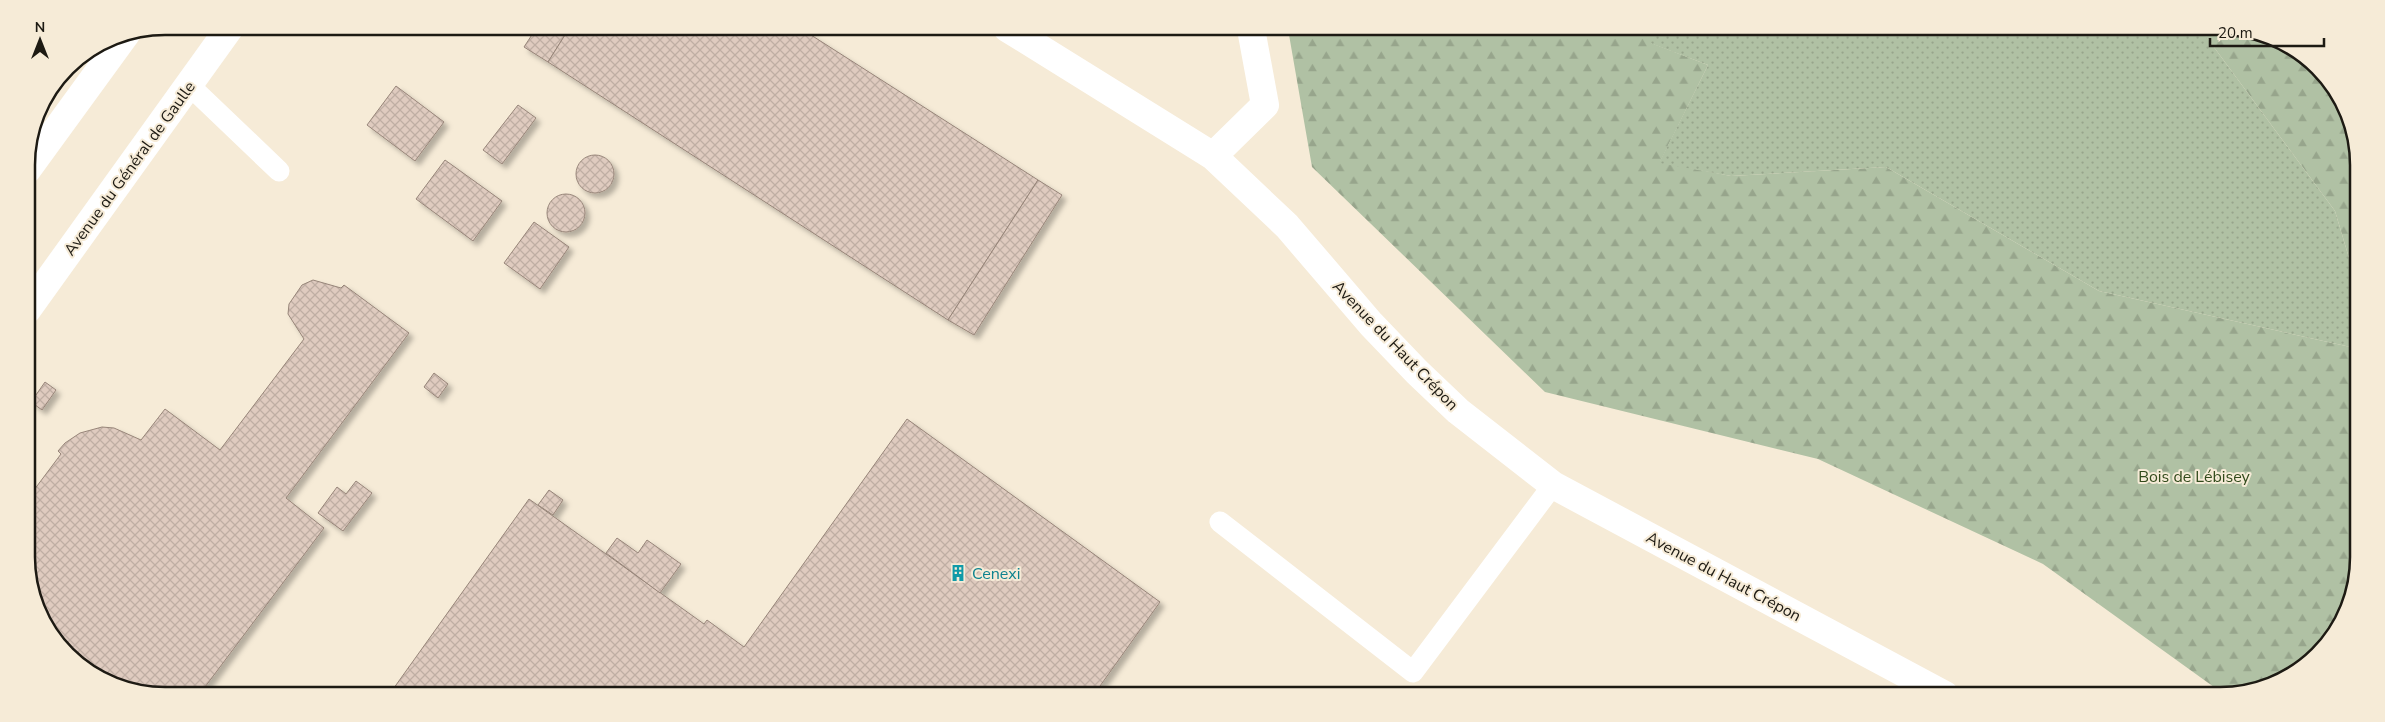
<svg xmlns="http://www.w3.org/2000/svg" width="2385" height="722" font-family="'Nunito Sans',sans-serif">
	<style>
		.forest { fill: url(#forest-firs) }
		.park { fill: url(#park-dots) }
		.building { fill: url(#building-cross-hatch); stroke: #978579; filter: url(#shadow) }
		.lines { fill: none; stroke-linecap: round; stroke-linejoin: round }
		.service { stroke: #fff; stroke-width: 21 }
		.minor { stroke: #fff; stroke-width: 28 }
		.tertiary { stroke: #fff; stroke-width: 28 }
		.secondary { stroke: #fff; stroke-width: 28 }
		.labels { text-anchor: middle; stroke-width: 4; stroke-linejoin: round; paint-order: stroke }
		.street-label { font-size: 16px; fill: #1d1a13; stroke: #f6ebd7 }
		.park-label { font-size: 16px; fill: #324a1b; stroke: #f6ebd7 }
		.culture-label { font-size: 16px; fill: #0d838f; stroke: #f6ebd7; text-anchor: start }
		.rim { fill: none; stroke: #1d1a13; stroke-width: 2.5 }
	</style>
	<defs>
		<pattern id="forest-firs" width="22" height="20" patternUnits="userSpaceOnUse" patternTransform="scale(1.25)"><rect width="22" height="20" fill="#b0c1a4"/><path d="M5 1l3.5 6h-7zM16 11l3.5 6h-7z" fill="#97a58c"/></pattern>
		<pattern id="park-dots" width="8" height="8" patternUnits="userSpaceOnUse" patternTransform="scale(1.25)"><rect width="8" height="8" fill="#b0c1a4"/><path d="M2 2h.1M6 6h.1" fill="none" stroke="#97a58c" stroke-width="1.8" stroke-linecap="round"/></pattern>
		<pattern id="building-cross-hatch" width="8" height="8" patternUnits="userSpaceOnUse" patternTransform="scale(1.25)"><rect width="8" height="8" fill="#dfcbbf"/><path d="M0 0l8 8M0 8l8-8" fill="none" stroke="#bfaea3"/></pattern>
		<filter id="shadow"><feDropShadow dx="4.5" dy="4.5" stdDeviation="2.5" flood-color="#0004"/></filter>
	</defs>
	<rect width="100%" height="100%" fill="#f6ebd7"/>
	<g class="forest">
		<path d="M1288,29L1658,30L1651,43L1708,65L1660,162L1731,176L1886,167L2099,291L2355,348L2354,592L2335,634L2305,667L2225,695L2043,564L1818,459L1545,392L1312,167Z"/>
		<path d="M2202,31H2255L2318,67L2356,139L2355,278L2335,211Z"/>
	</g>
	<path class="park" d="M1658,30L2202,31L2335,211L2355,278V348L2099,291L1886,167L1731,176L1659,163L1708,65L1650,43Z"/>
	<g class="building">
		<path d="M537,27H570L548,62L524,47Z"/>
		<path d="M570,27L800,28L1038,180L948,320L548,62Z"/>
		<path d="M396,86L444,122L415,161L367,125Z"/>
		<path d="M518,105L536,118L502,164L483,150Z"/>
		<circle cx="595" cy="174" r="19"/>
		<path d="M445,160L502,201L473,241L416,199Z"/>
		<path d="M1038,180L1062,195L974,335L948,320Z"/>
		<circle cx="566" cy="213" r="19"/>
		<path d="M534,222L569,247L540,289L504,263Z"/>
		<path d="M313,280L341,288L344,285L409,333L286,498L324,528L202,691H130L61,649L29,583L28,498L61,454L58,451L65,443L80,433L102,427L114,428L141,440L165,409L220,450L304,339L288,314L289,304L302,285Z"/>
		<path d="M434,373L448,384L438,398L424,387Z"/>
		<path d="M45,382L56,390L42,410L31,402Z"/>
		<path d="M907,419L1160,602L1095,693L391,692L529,499L704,624L707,620L744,647Z"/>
		<path d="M356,481L372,493L343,531L318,513L337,487L346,494Z"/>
		<path d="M549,490L563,500L553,515L538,505Z"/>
		<path d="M617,538L638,553L647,540L681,564L660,593L606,553Z"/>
	</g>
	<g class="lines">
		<g class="service">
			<path d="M189,85L279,171"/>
			<path d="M1220,522L1413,672L1553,485"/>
		</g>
		<path class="minor" d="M1213,156L1265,105L1251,29"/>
		<path class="tertiary" d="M1007,28L1213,156L1287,226L1371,324L1417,372L1458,411L1553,485L1945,695"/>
		<g class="secondary">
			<path d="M27,170L126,34"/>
			<path d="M27,310L231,26"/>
		</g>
	</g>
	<defs>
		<g id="building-bare" transform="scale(1.35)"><path d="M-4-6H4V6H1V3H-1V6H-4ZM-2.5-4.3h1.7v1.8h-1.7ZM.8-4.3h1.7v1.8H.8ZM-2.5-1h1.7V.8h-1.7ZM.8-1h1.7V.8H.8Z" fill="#0f9aa8" stroke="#f6ebd7" stroke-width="2.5" paint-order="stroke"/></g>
	</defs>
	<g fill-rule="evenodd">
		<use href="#building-bare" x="958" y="573"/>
	</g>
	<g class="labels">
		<g class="street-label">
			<text transform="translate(129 168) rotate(-54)" y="6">Avenue du Général de Gaulle</text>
			<text transform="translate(1396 345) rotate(46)" y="6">Avenue du Haut Crépon</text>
			<text transform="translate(1724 576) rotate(28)" y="6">Avenue du Haut Crépon</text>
		</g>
		<g class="park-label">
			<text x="2194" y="482">Bois de Lébisey</text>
		</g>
		<g class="culture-label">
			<text x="972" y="579">Cenexi</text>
		</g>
	</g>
	<path d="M0 0H2385V722H0ZM165 35H2220A130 130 0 0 1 2350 165V557A130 130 0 0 1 2220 687H165A130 130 0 0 1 35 557V165A130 130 0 0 1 165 35Z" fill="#f6ebd7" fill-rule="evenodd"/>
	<path class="rim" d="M165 35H2220A130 130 0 0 1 2350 165V557A130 130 0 0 1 2220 687H165A130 130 0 0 1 35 557V165A130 130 0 0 1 165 35Z"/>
	<g transform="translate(40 40)" stroke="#f6ebd7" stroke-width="4" paint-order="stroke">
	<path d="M0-4L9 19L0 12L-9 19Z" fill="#1d1a13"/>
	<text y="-8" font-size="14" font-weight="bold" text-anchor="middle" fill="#1d1a13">N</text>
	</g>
	<path d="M2210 38v8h114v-8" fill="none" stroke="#1d1a13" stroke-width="2.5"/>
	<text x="2218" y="38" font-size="15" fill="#1d1a13" stroke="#f6ebd7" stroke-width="4" paint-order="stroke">20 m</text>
</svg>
